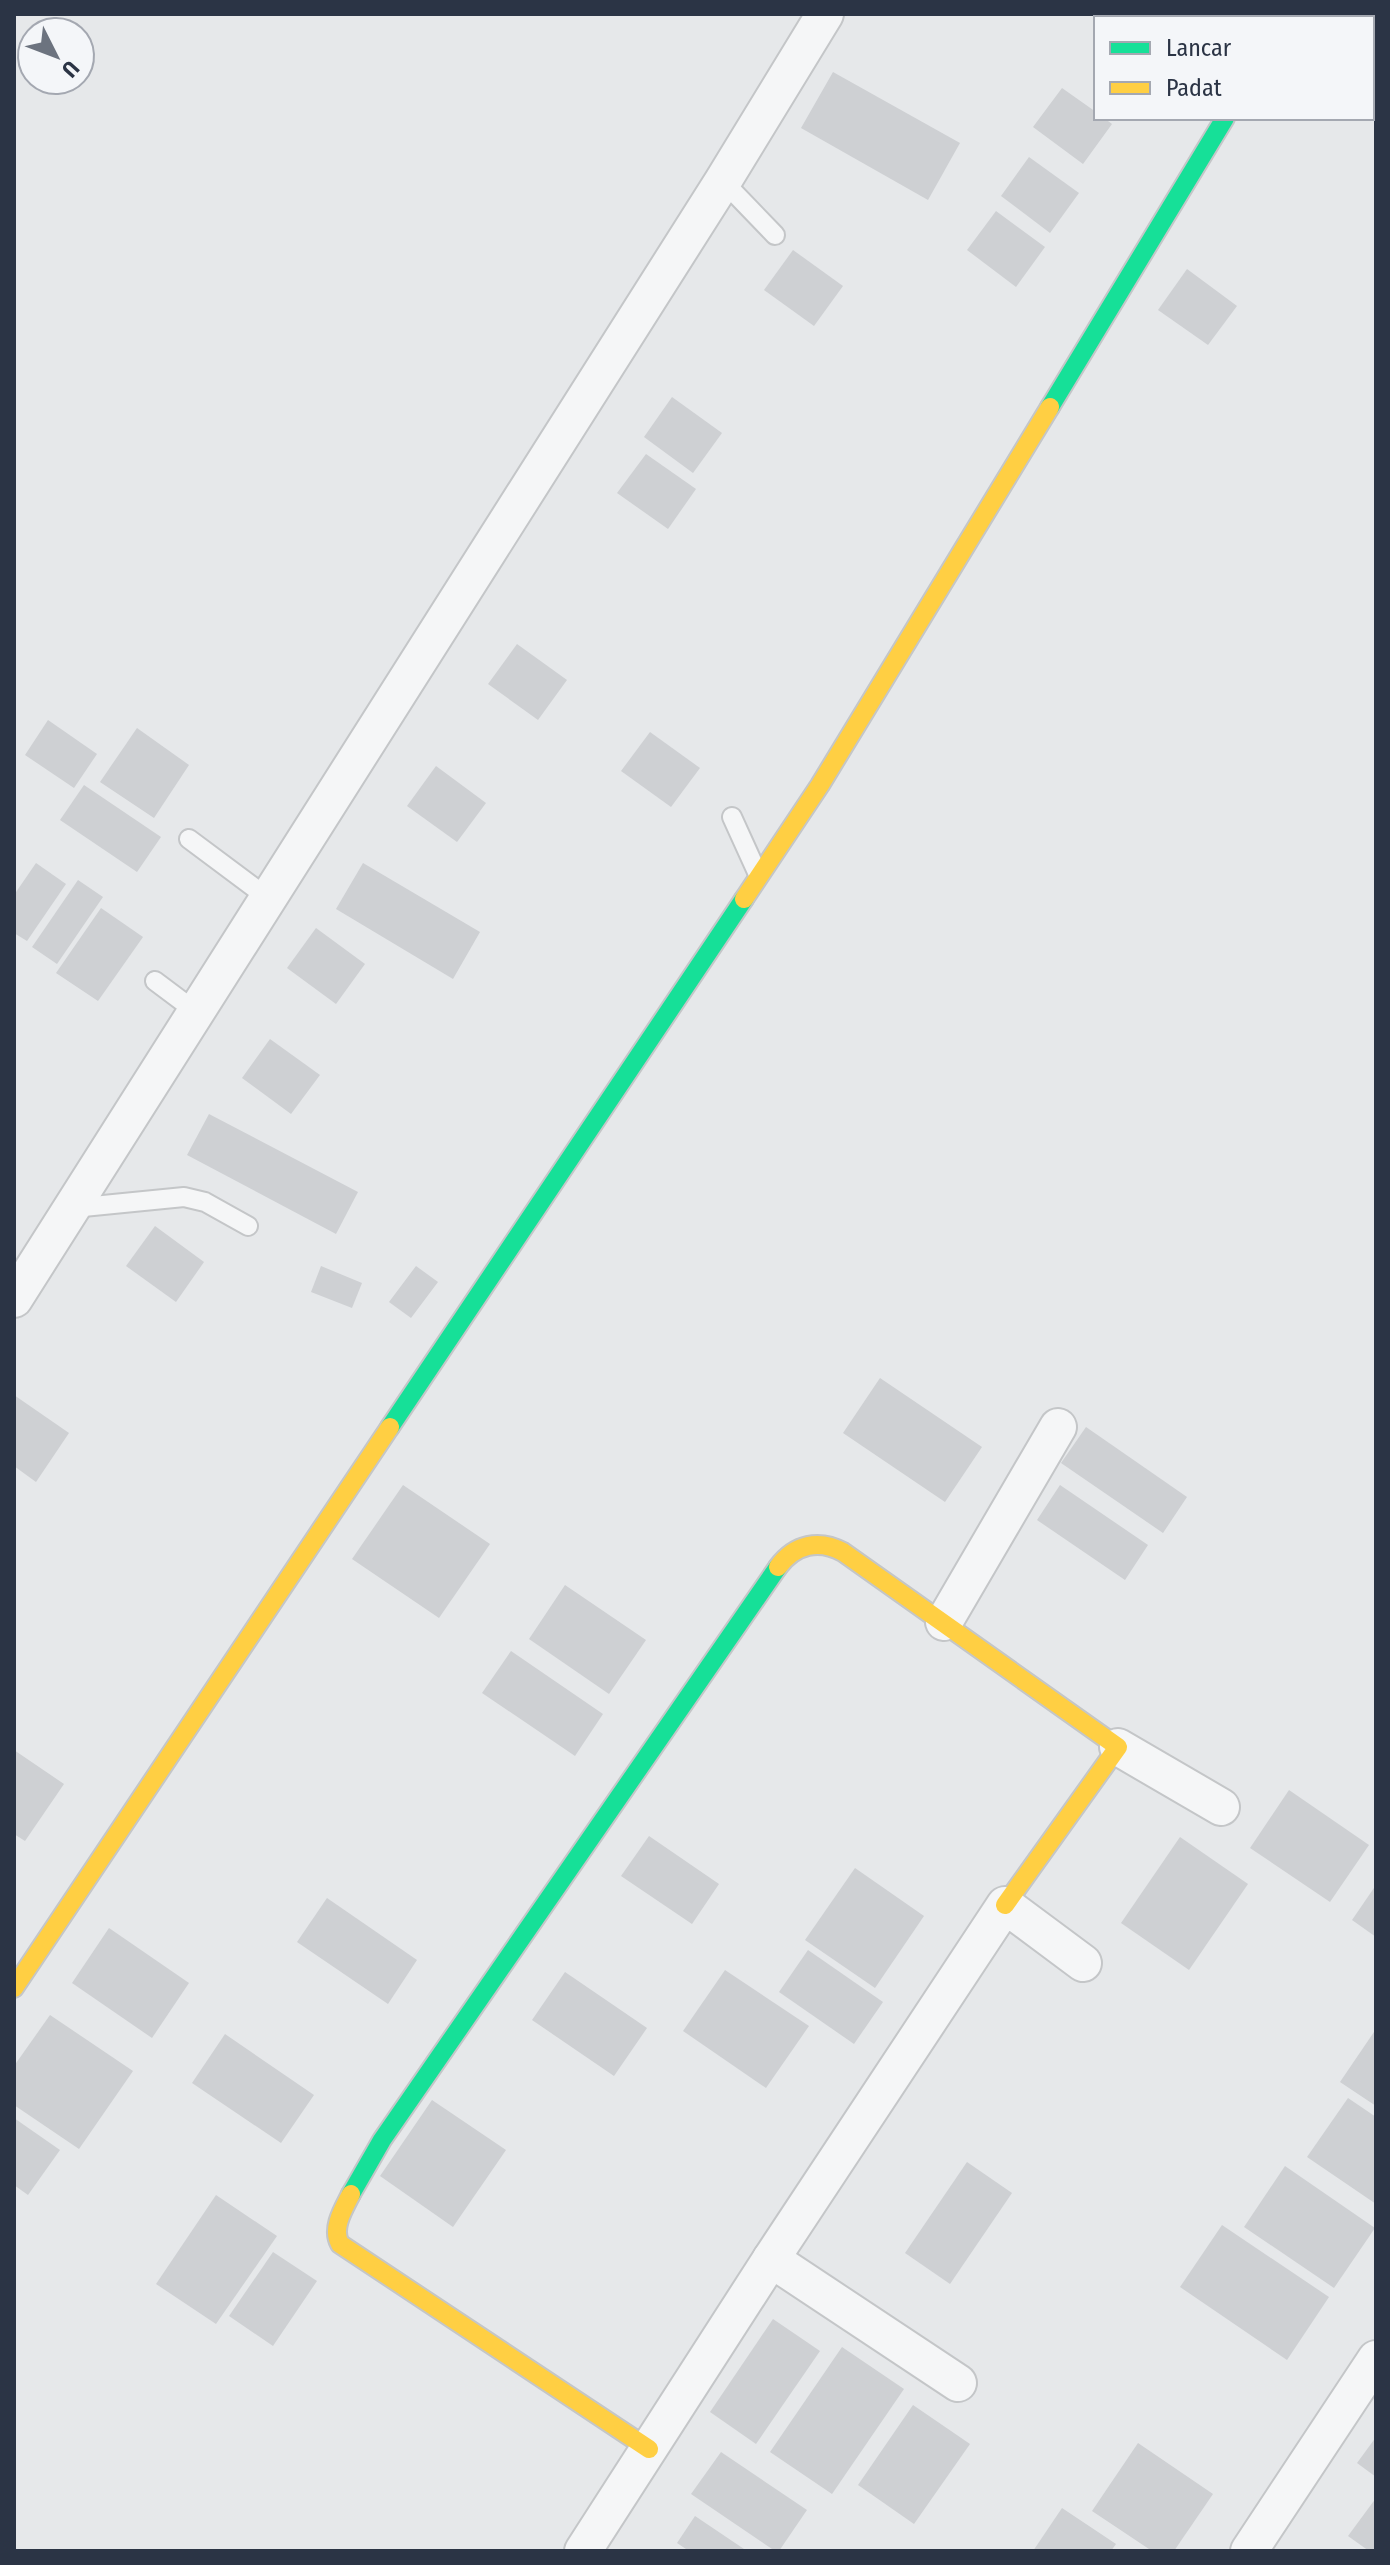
<svg xmlns="http://www.w3.org/2000/svg" width="1390" height="2565" font-family="'Fira Sans Condensed',sans-serif">
	<style>
		.building { fill: #ced0d3 }
		.lines { fill: none; stroke-linecap: round; stroke-linejoin: round }
		.lane-casing { stroke: #c4c6c8; stroke-width: 22 }
		.street-casing { stroke: #c4c6c8; stroke-width: 40 }
		.fast-casing { stroke: #c4c6c8; stroke-width: 22 }
		.slow-casing { stroke: #c4c6c8; stroke-width: 22 }
		.lane { stroke: #f5f6f7; stroke-width: 18 }
		.street { stroke: #f5f6f7; stroke-width: 36 }
		.fast { stroke: #16e098; stroke-width: 18 }
		.slow { stroke: #ffcf43; stroke-width: 18 }
	</style>
	<rect width="100%" height="100%" fill="#e6e8ea"/>
	<g class="building">
		<path d="M833,72L960,143L928,200L801,128Z"/>
		<path d="M1062,88L1096,112V118H1104L1112,124L1083,164L1033,127Z"/>
		<path d="M1029,157L1079,193L1050,233L1001,196Z"/>
		<path d="M996,211L1045,247L1016,287L967,250Z"/>
		<path d="M793,250L843,286L814,326L764,290Z"/>
		<path d="M1187,269L1237,306L1208,345L1158,310Z"/>
		<path d="M672,397L722,433L693,473L644,437Z"/>
		<path d="M646,454L696,489L668,529L617,493Z"/>
		<path d="M517,644L567,680L538,720L488,684Z"/>
		<path d="M48,720L97,754L74,788L25,755Z"/>
		<path d="M137,728L189,765L154,818L100,782Z"/>
		<path d="M650,732L700,768L671,807L621,771Z"/>
		<path d="M436,766L486,803L457,842L407,806Z"/>
		<path d="M84,785L161,837L137,872L60,820Z"/>
		<path d="M36,863L66,884L27,941L14,933V895Z"/>
		<path d="M363,863L480,932L453,979L336,909Z"/>
		<path d="M78,880L103,897L57,964L32,947Z"/>
		<path d="M101,908L143,937L98,1001L56,973Z"/>
		<path d="M316,928L365,964L336,1004L287,968Z"/>
		<path d="M270,1039L320,1075L291,1114L242,1078Z"/>
		<path d="M209,1114L358,1192L336,1234L187,1155Z"/>
		<path d="M155,1226L204,1262L176,1302L126,1266Z"/>
		<path d="M321,1266L362,1283L352,1308L311,1292Z"/>
		<path d="M416,1266L438,1282L411,1318L389,1302Z"/>
		<path d="M880,1378L982,1447L945,1502L843,1433Z"/>
		<path d="M14,1395L69,1433L36,1482L14,1466Z"/>
		<path d="M1086,1427L1187,1497L1163,1533L1061,1463Z"/>
		<path d="M403,1485L490,1544L439,1618L352,1559Z"/>
		<path d="M1060,1485L1148,1545L1125,1580L1037,1520Z"/>
		<path d="M565,1585L646,1640L609,1694L529,1639Z"/>
		<path d="M511,1651L603,1714L575,1756L482,1693Z"/>
		<path d="M14,1750L64,1784L25,1841L14,1834Z"/>
		<path d="M1289,1790L1369,1845L1330,1902L1250,1848Z"/>
		<path d="M649,1836L719,1884L692,1924L621,1876Z"/>
		<path d="M1180,1837L1248,1884L1189,1970L1121,1923Z"/>
		<path d="M855,1868L924,1916L875,1988L805,1940Z"/>
		<path d="M1376,1885V1937L1352,1920Z"/>
		<path d="M327,1898L417,1960L388,2004L297,1942Z"/>
		<path d="M109,1928L189,1983L152,2038L72,1983Z"/>
		<path d="M808,1950L883,2002L854,2044L779,1992Z"/>
		<path d="M725,1970L809,2026L766,2088L683,2031Z"/>
		<path d="M565,1972L647,2028L614,2076L532,2020Z"/>
		<path d="M50,2015L133,2071L79,2149L14,2105V2066Z"/>
		<path d="M1376,2029V2106L1340,2082Z"/>
		<path d="M225,2034L314,2095L281,2143L192,2083Z"/>
		<path d="M1348,2098L1376,2117V2204L1307,2157Z"/>
		<path d="M432,2100L506,2150L453,2227L380,2176Z"/>
		<path d="M14,2118L60,2150L28,2195L14,2185Z"/>
		<path d="M967,2162L1012,2193L950,2284L905,2253Z"/>
		<path d="M1285,2166L1375,2228L1334,2288L1244,2227Z"/>
		<path d="M216,2195L277,2236L216,2324L156,2284Z"/>
		<path d="M1222,2225L1329,2297L1287,2360L1180,2287Z"/>
		<path d="M273,2252L317,2281L273,2346L229,2316Z"/>
		<path d="M773,2319L820,2351L756,2444L710,2412Z"/>
		<path d="M842,2347L904,2389L832,2494L770,2452Z"/>
		<path d="M913,2405L970,2444L914,2524L858,2485Z"/>
		<path d="M1376,2437V2477L1357,2463Z"/>
		<path d="M1138,2443L1213,2494L1174,2551H1152L1092,2511Z"/>
		<path d="M721,2452L807,2510L779,2551H775L691,2494Z"/>
		<path d="M1376,2498V2551H1369L1348,2536Z"/>
		<path d="M1062,2508L1116,2544L1111,2551H1033Z"/>
		<path d="M695,2516L747,2551H689L677,2543Z"/>
	</g>
	<g class="lines">
		<g class="lane-casing">
			<g id="lane">
				<path d="M723,181L775,235"/>
				<path d="M732,817L757,872"/>
				<path d="M189,839L268,898"/>
				<path d="M155,981L195,1011"/>
				<path d="M73,1208L184,1197L205,1202L248,1226"/>
			</g>
		</g>
		<g class="street-casing">
			<g id="street">
				<path d="M1372,71L1376,74"/>
				<path d="M14,1299L723,181L825,14"/>
				<path d="M944,1622L1058,1427"/>
				<path d="M1118,1747L1221,1807"/>
				<path d="M771,2259L958,2383"/>
				<path d="M583,2551L771,2259L1005,1905L1083,1963"/>
				<path d="M1249,2551L1376,2359"/>
			</g>
		</g>
		<g class="fast-casing">
			<g id="fast">
				<path d="M1050,407L1225,118"/>
				<path d="M390,1427L744,899"/>
				<path d="M351,2194L382,2140L778,1567"/>
			</g>
		</g>
		<g class="slow-casing">
			<g id="slow">
				<path d="M744,899L820,785L1050,407"/>
				<path d="M778,1567C795,1544 819,1539 843,1552L1118,1747L1005,1905"/>
				<path d="M14,1988L390,1427"/>
				<path d="M351,2194C344,2208 331,2228 340,2244L649,2449"/>
			</g>
		</g>
		<use href="#lane" class="lane"/>
		<use href="#street" class="street"/>
		<use href="#fast" class="fast"/>
		<use href="#slow" class="slow"/>
	</g>
	<rect width="1390" height="2565" fill="none" stroke="#2b3445" stroke-width="32"/>
	<rect x="1094" y="16" width="280" height="104" fill="#f4f6f9" stroke="#a4a8b1" stroke-width="2"/>
	<rect x="1110" y="42" width="40" height="12" fill="#16e098" stroke="#a4a8b1" stroke-width="2"/>
	<text x="1166" y="56" font-size="24" fill="#2b3445">Lancar</text>
	<rect x="1110" y="82" width="40" height="12" fill="#ffcf43" stroke="#a4a8b1" stroke-width="2"/>
	<text x="1166" y="96" font-size="24" fill="#2b3445">Padat</text>
	<g transform="translate(56 56) rotate(132)"><circle r="38" fill="#f4f6f9" stroke="#a4a8b1" stroke-width="2"/>
	<path d="M0-6L14 30L0 20L-14 30Z" fill="#6c737f"/>
	<text y="-12" font-size="22" font-weight="bold" text-anchor="middle" fill="#2b3445">U</text>
	</g>
</svg>
